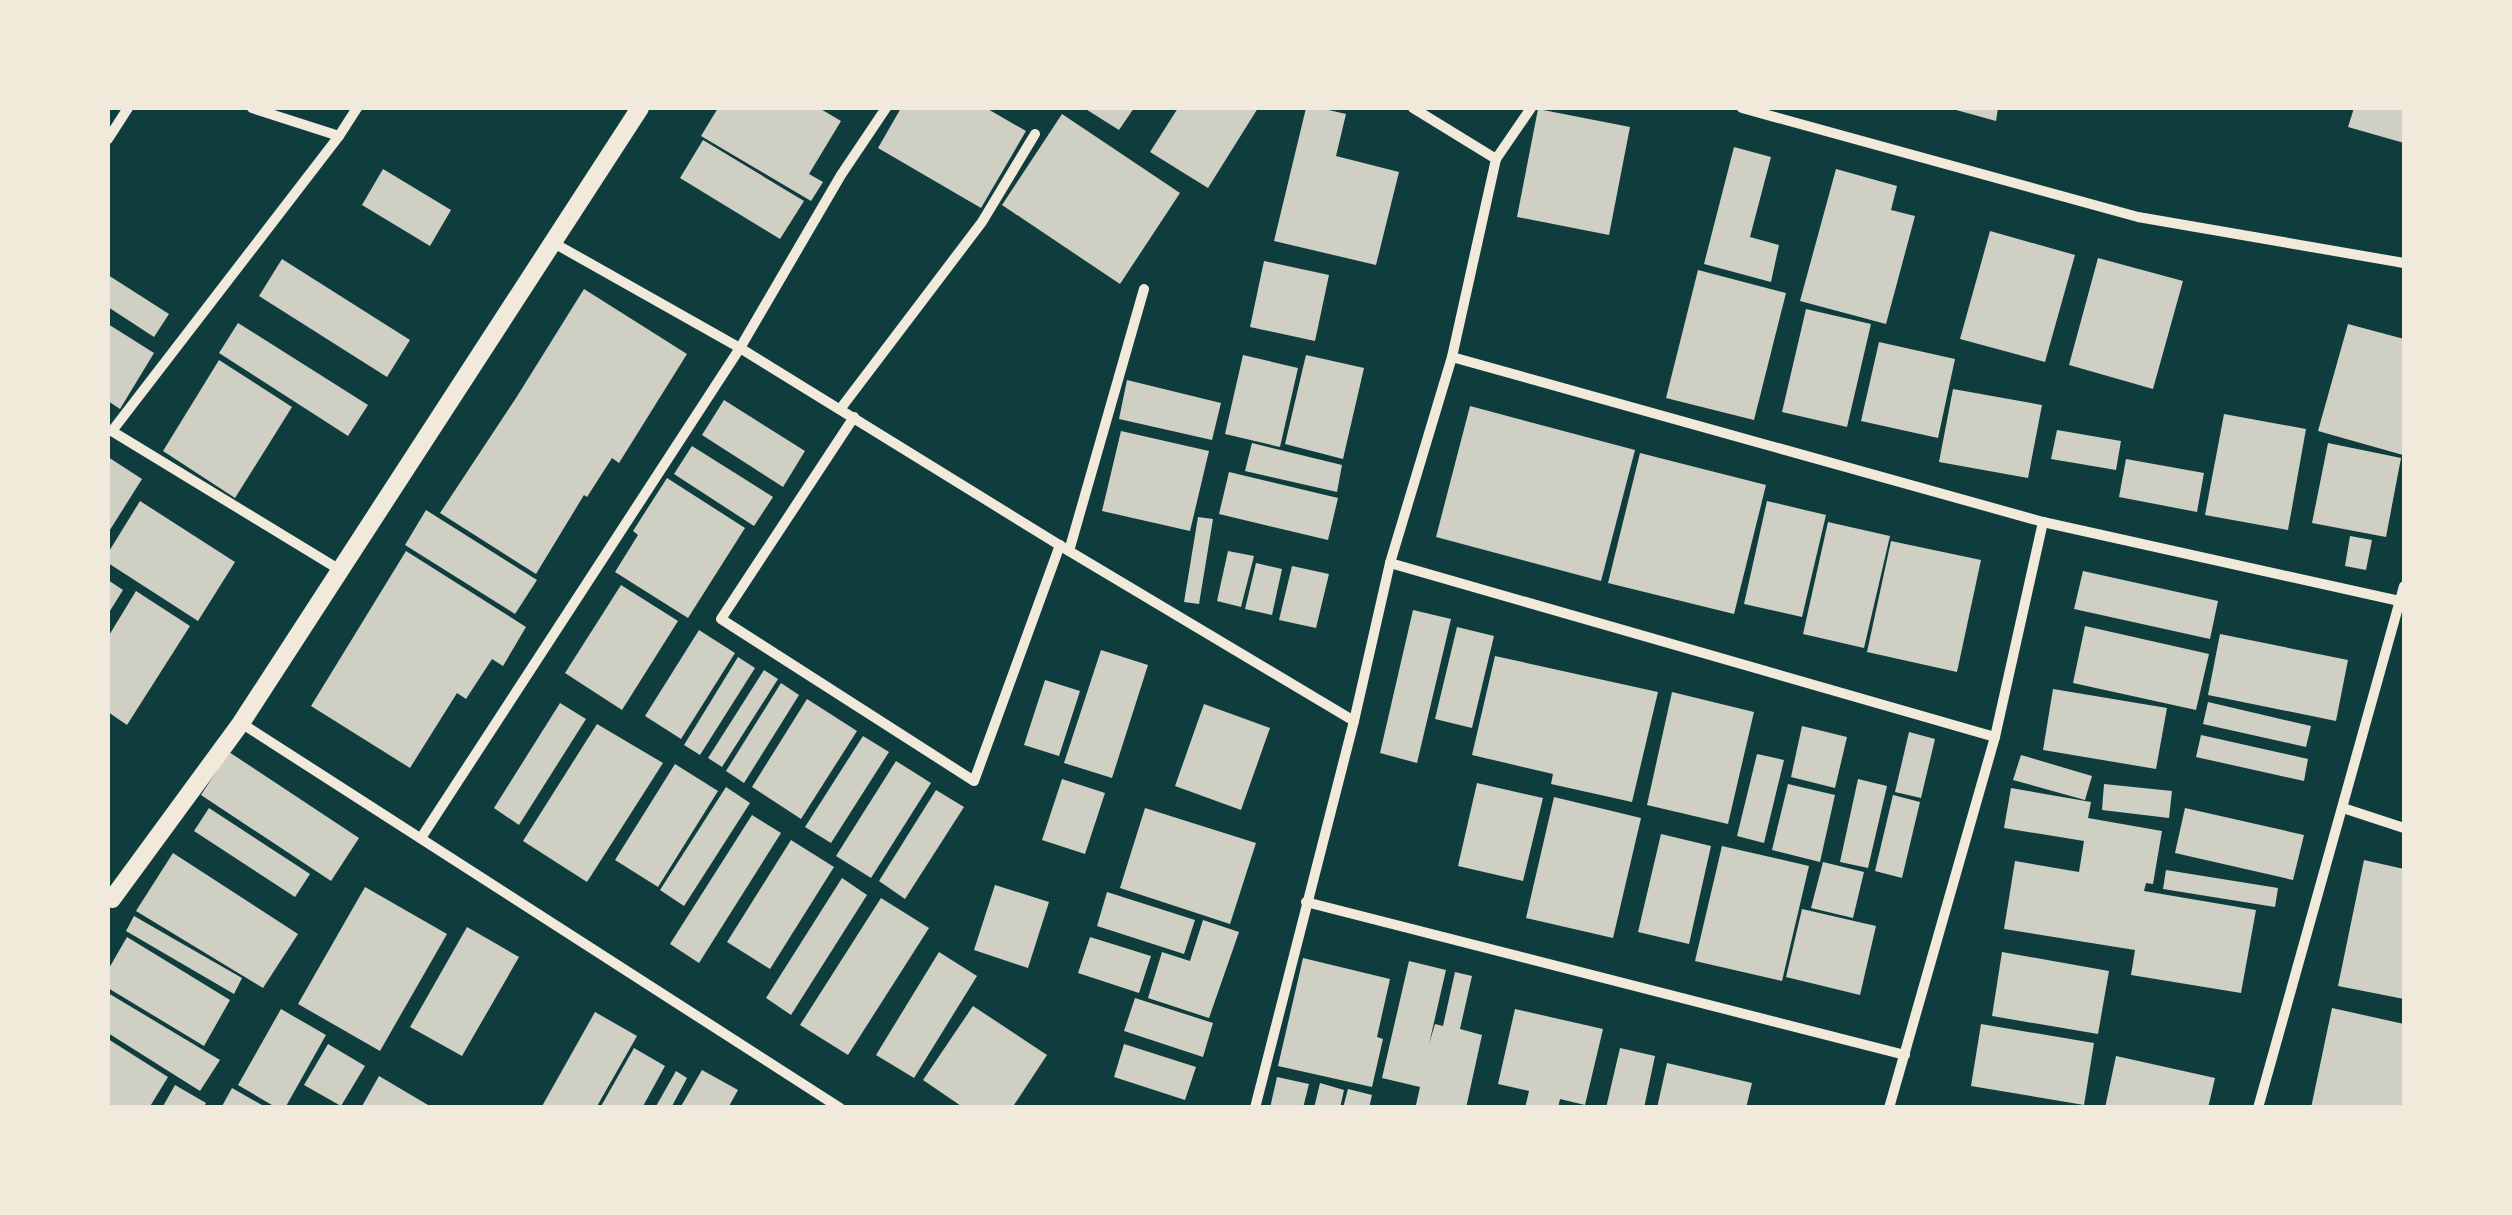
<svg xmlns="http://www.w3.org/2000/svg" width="2512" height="1215" font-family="'Nunito Sans',sans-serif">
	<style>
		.building { fill: #cfcfc3 }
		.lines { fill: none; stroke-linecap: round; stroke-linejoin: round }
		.minor { stroke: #f1e9da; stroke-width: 10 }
		.tertiary { stroke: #f1e9da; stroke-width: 18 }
	</style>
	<rect width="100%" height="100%" fill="#0f3d3e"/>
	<g class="building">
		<path d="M718,108H819L841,121L809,174L823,182L811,201L701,136Z"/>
		<path d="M901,108H986L1026,131L981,208L878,148Z"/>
		<path d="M1084,108H1134L1119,130Z"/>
		<path d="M1178,108H1258L1208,188L1150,152Z"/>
		<path d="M1306,108H1320L1346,114L1336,156L1399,172L1376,265L1274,241Z"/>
		<path d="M1949,108H1998L1996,121Z"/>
		<path d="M2354,108H2404V143L2348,127Z"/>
		<path d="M1538,109L1630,127L1609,235L1517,217Z"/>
		<path d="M1062,114L1180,193L1120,284L1002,205Z"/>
		<path d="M703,140L804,201L780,239L680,178Z"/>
		<path d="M1734,147L1771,157L1750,237L1779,245L1771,282L1704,264Z"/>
		<path d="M383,169L451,210L430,246L362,205Z"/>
		<path d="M1836,169L1897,186L1891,210L1915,216L1886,324L1800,301Z"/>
		<path d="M1990,231L2075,255L2045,362L1960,339Z"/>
		<path d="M2098,258L2183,281L2153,389L2069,365Z"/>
		<path d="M282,259L410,340L387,377L259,296Z"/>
		<path d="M1264,261L1329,275L1315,341L1250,327Z"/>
		<path d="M1698,270L1786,293L1754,420L1666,398Z"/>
		<path d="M108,275L169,314L154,337L108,307Z"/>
		<path d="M584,289L687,354L619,463L612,458L587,497L584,495L536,574L440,513L516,398Z"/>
		<path d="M1806,309L1871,324L1847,427L1782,412Z"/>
		<path d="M238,323L368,405L348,436L219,353Z"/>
		<path d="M108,324L154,353L120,409L108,401Z"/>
		<path d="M2348,324L2404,339L2403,455L2318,431Z"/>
		<path d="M1879,342L1955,359L1938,438L1861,421Z"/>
		<path d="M1243,355L1298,368L1280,447L1225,434Z"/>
		<path d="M1306,355L1364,368L1343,459L1285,444Z"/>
		<path d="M219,360L292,407L235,498L163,451Z"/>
		<path d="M1127,380L1221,403L1212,440L1119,419Z"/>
		<path d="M1953,389L2042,405L2028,478L1939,462Z"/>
		<path d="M724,400L805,451L783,487L702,435Z"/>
		<path d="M1470,406L1635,450L1601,581L1436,537Z"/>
		<path d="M2224,414L2306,429L2288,530L2205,515Z"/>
		<path d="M2057,430L2121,441L2116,470L2051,459Z"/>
		<path d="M1121,431L1209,451L1190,531L1102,511Z"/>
		<path d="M1252,443L1342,465L1337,492L1245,471Z"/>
		<path d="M2328,443L2401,458L2386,537L2312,523Z"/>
		<path d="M692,446L773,497L754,526L674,474Z"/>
		<path d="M1640,453L1766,485L1734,614L1608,583Z"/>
		<path d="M108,457L142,479L108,533Z"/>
		<path d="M2126,459L2204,473L2197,512L2119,497Z"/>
		<path d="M1229,472L1338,498L1328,540L1219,514Z"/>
		<path d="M667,478L745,528L688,618L615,572L638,535L633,531Z"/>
		<path d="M140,501L235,562L198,621L108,563V553Z"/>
		<path d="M1767,501L1826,515L1802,617L1744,604Z"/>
		<path d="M426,510L537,580L515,614L405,545Z"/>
		<path d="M1198,517L1213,519L1199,604L1184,602Z"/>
		<path d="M1828,522L1890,536L1864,648L1803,634Z"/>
		<path d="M2350,536L2372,540L2366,570L2345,566Z"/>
		<path d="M1891,541L1981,560L1957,672L1867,652Z"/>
		<path d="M406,551L526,627L503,666L492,659L466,699L457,693L410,768L311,706Z"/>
		<path d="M1228,551L1254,556L1241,607L1217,601Z"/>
		<path d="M1256,563L1282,569L1272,615L1245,609Z"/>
		<path d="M1292,566L1329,574L1316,628L1279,620Z"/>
		<path d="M2083,571L2218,601L2210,639L2074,609Z"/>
		<path d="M108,580L123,590L108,614Z"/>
		<path d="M621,585L678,621L622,710L565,673Z"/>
		<path d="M136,591L190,626L127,725L108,712V637Z"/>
		<path d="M1413,610L1451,619L1417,763L1380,753Z"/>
		<path d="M2085,626L2209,654L2196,710L2073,683Z"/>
		<path d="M1457,627L1494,636L1472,728L1435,719Z"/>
		<path d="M699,630L735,653L681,739L645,716Z"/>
		<path d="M2220,634L2348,660L2336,721L2208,695Z"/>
		<path d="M1101,650L1148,665L1112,778L1064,763Z"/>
		<path d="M1495,656L1658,692L1632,802L1551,784L1553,774L1472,755Z"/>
		<path d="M738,657L755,668L700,755L684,745Z"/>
		<path d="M764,670L778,679L722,767L708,758Z"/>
		<path d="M1045,680L1080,691L1059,756L1024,745Z"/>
		<path d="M781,683L799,695L744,783L726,771Z"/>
		<path d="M2053,689L2167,708L2156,769L2043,750Z"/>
		<path d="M1672,692L1754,712L1728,824L1647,805Z"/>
		<path d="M807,699L857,731L801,819L752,787Z"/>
		<path d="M2208,702L2311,726L2306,747L2203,724Z"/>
		<path d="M560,703L586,719L519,825L494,808Z"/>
		<path d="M1204,704L1270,728L1241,810L1175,786Z"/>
		<path d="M597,724L663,763L587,882L523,841Z"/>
		<path d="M1802,726L1847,737L1835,788L1791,777Z"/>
		<path d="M1909,732L1935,739L1921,798L1895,792Z"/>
		<path d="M2201,735L2308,759L2304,781L2196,757Z"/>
		<path d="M863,736L889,752L831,843L805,827Z"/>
		<path d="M229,752L359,838L331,881L201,795Z"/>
		<path d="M1757,754L1784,760L1764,843L1737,836Z"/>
		<path d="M2021,755L2092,776L2085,800L2013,780Z"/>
		<path d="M896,761L931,783L871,878L836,856Z"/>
		<path d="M675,764L718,791L658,887L615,860Z"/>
		<path d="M1062,779L1105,793L1085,854L1042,840Z"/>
		<path d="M1858,779L1887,786L1868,868L1840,862Z"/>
		<path d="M1477,783L1543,798L1523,881L1458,866Z"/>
		<path d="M1788,784L1835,795L1820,862L1772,850Z"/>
		<path d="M2104,784L2172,791L2169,818L2102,810Z"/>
		<path d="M726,787L750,803L684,906L660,890Z"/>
		<path d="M2011,788L2091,802L2088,818L2162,831L2153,884L2146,883L2144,891L2256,910L2241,993L2131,975L2135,950L2004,929L2015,861L2079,872L2084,841L2004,828Z"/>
		<path d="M936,790L964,807L905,899L879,881Z"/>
		<path d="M1893,795L1920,802L1902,878L1875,871Z"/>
		<path d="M1554,797L1641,818L1613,938L1526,918Z"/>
		<path d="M209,808L310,874L295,897L194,831Z"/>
		<path d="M1145,808L1256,843L1230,924L1120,888Z"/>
		<path d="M2185,808L2304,835L2293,880L2175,853Z"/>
		<path d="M752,815L781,833L699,963L670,944Z"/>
		<path d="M1661,834L1711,846L1689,944L1638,932Z"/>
		<path d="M791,840L834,867L770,969L727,942Z"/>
		<path d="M1722,846L1809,866L1782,981L1695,961Z"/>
		<path d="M173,853L298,934L263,988L136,911Z"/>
		<path d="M2364,860L2404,869V999L2338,986Z"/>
		<path d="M1823,862L1864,872L1853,918L1811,908Z"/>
		<path d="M2166,870L2278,888L2275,907L2163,889Z"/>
		<path d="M842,878L867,895L791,1015L766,998Z"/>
		<path d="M995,885L1049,902L1028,968L974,950Z"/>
		<path d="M365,887L447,934L380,1051L298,1004Z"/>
		<path d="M1107,892L1195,920L1184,954L1097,926Z"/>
		<path d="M881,898L929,928L848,1055L800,1025Z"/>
		<path d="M1802,909L1876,926L1860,995L1786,977Z"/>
		<path d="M134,916L242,978L234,994L126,931Z"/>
		<path d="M1203,920L1239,932L1209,1018L1148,998L1162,952L1190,961Z"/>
		<path d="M467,927L519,957L462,1056L410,1027Z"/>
		<path d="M127,937L230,1000L204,1046L108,988V970Z"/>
		<path d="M1090,937L1151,956L1139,993L1078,973Z"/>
		<path d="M939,952L977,976L914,1078L876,1055Z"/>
		<path d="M2002,952L2109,971L2098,1034L1992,1016Z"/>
		<path d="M1303,958L1390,979L1377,1037L1383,1039L1372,1087L1278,1066Z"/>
		<path d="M1409,961L1446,970L1429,1044L1435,1024L1443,1026L1455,972L1472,976L1460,1029L1482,1035L1466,1108L1416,1105L1420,1087L1382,1078Z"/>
		<path d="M108,993L220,1060L200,1091L108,1033Z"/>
		<path d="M1135,998L1213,1023L1203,1057L1124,1031Z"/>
		<path d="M973,1006L1047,1055L1012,1108H964L923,1080Z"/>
		<path d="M2332,1008L2404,1024V1108H2311Z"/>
		<path d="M281,1009L326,1035L285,1108H277L238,1085Z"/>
		<path d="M1515,1009L1603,1029L1585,1105L1560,1099L1558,1108H1525L1529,1091L1498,1084Z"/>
		<path d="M595,1012L637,1036L596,1108H541Z"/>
		<path d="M1981,1024L2094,1043L2084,1105L1971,1086Z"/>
		<path d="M108,1039L168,1077L149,1108H108Z"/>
		<path d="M328,1044L365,1066L341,1106L304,1085Z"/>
		<path d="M1124,1044L1196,1067L1185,1100L1114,1077Z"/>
		<path d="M634,1048L665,1066L642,1108H600Z"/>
		<path d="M1620,1048L1655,1056L1644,1108H1606Z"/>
		<path d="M2116,1056L2215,1078L2208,1108H2105Z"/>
		<path d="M1667,1063L1752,1083L1746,1108H1657Z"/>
		<path d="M702,1070L738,1090L728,1108H680Z"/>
		<path d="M676,1071L687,1078L671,1108H655Z"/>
		<path d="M379,1076L428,1105L427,1108H361Z"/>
		<path d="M1277,1077L1309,1084L1303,1108H1270Z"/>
		<path d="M1320,1083L1344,1090L1340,1108H1314Z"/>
		<path d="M175,1085L206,1103L203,1108H162Z"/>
		<path d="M232,1088L267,1108H221Z"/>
		<path d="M1348,1089L1372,1095L1369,1108H1343Z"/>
	</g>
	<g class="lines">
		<g class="minor">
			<path d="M252,108L339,136"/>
			<path d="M1413,108L1496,159"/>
			<path d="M1742,108L2138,217L2404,263"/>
			<path d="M108,139L128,108"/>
			<path d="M552,242L740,348L1069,551L1354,721"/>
			<path d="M1452,357L2043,522L2404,602"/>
			<path d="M841,408L982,222L1035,134"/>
			<path d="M854,417L721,619L974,781L1060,545"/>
			<path d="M110,430L340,570"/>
			<path d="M112,431L339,136L357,108"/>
			<path d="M1069,551L1144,289"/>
			<path d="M1390,563L1995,737"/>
			<path d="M241,723L840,1108"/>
			<path d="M2343,808L2404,828"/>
			<path d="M421,838L740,348L841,175L886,108"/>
			<path d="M1306,902L1905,1055"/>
			<path d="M1255,1108L1354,721L1390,563L1452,357L1496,159L1531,108"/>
			<path d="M1889,1108L1995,737L2043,522"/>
			<path d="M2258,1108L2404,586"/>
		</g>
		<path class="tertiary" d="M108,896L112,899L241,723L640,108"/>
	</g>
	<rect width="2512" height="1215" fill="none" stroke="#f1e9da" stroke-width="220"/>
</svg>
